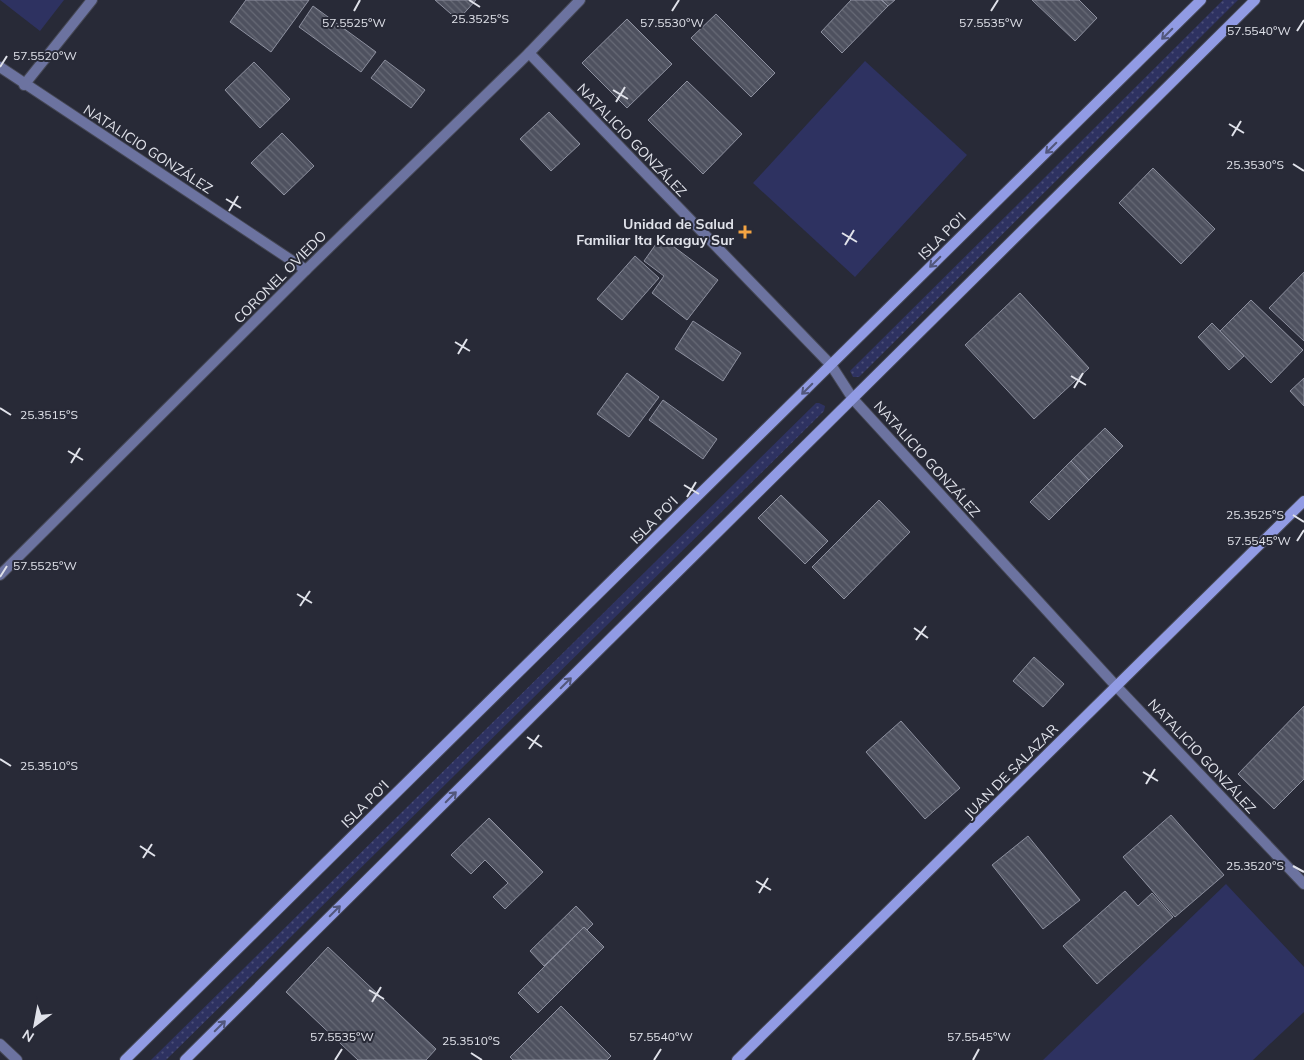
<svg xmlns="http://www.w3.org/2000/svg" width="1304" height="1060" font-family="Mulish,sans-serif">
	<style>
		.grass { fill: url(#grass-dots) }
		.park { fill: #2e3261 }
		.building { fill: url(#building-back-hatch); stroke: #8d909f }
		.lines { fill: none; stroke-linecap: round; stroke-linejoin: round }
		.street-casing { stroke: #454754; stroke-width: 12 }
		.secondary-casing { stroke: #454754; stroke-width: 12 }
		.street { stroke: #6c73a0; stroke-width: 10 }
		.secondary { stroke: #919be4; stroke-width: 10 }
		.oneway { stroke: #52577c }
		.ticks { fill: none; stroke: #e0e2ea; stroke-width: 2 }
		.poi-dot { fill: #f4a443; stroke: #282a37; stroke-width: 2 }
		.labels { text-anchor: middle; stroke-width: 4; stroke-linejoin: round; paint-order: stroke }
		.street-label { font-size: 14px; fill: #e0e2ea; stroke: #282a37 }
		.poi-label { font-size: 14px; font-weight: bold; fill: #e0e2ea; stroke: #282a37; text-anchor: end }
		.ticks-label { font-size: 12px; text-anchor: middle; fill: #e0e2ea; stroke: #282a37; stroke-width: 4; stroke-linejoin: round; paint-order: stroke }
	</style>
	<defs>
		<pattern id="grass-dots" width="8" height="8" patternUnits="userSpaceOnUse" patternTransform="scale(1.25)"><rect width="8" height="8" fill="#2e3261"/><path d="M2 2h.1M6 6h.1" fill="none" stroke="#4c4f78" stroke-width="1.8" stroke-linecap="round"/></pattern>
		<pattern id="building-back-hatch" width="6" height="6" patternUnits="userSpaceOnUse" patternTransform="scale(1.25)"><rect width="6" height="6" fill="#4e515f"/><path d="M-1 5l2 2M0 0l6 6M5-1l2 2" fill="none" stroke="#676a76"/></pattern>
	</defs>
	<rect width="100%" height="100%" fill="#282a37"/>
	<g class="grass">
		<path d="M1223,0H1238L859,377H853L850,371L852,369Z"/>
		<path d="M816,403H819L825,406L824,411L166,1060H151Z"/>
	</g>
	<g class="park">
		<path d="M0,0H64L40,31Z"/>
		<path d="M865,61L967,155L855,277L753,183Z"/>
		<path d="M1226,884L1304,967V1012L1253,1060H1043Z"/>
	</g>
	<g class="building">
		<path d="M246,0H309L271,52L230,22Z"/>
		<path d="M435,0H476L458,20Z"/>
		<path d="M851,0H881L888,6L842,53L821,32Z"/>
		<path d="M882,0H895L888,6Z"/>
		<path d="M1032,0H1079L1097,18L1075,41Z"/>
		<path d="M313,6L376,52L361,72L299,27Z"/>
		<path d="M716,14L775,73L751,97L691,38Z"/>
		<path d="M627,19L672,64L627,108L582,63Z"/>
		<path d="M385,60L425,90L411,108L371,78Z"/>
		<path d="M254,62L290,99L260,128L225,90Z"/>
		<path d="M687,81L742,134L703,174L648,120Z"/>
		<path d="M549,112L580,144L551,171L520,139Z"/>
		<path d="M282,133L314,166L284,195L251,163Z"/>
		<path d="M1153,168L1215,229L1181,264L1119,203Z"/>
		<path d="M661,237L718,280L687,320L652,293L664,276L644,261Z"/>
		<path d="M635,256L659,278L622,320L597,299Z"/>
		<path d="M1304,272V341L1269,308Z"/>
		<path d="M1020,293L1089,368L1034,419L965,345Z"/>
		<path d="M1251,300L1303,350L1271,383L1220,331Z"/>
		<path d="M693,321L741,353L723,381L675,349Z"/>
		<path d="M1212,323L1244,356L1229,370L1198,337Z"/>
		<path d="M627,373L659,397L629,437L597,414Z"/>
		<path d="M1304,378V406L1290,391Z"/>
		<path d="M663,400L717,439L703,459L649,420Z"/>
		<path d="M1105,428L1123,446L1089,480L1071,461Z"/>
		<path d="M1071,461L1089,480L1049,520L1030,502Z"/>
		<path d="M781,495L828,541L805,564L758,518Z"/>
		<path d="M879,500L910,532L844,599L812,567Z"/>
		<path d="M1034,657L1064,684L1043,707L1013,681Z"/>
		<path d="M1304,706V779L1274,809L1238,774Z"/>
		<path d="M901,721L960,788L925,819L866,752Z"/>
		<path d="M1171,815L1224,875L1175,917L1123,857Z"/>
		<path d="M489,818L543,872L505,909L493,897L508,883L485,860L471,874L451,855Z"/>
		<path d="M1028,836L1080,900L1043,929L992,865Z"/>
		<path d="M1125,891L1138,906L1152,893L1173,917L1097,984L1063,946Z"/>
		<path d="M576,906L593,924L587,930L584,927L544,966L530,951Z"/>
		<path d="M584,927L604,947L538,1013L518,993Z"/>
		<path d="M328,947L436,1049L426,1060H358L286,992Z"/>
		<path d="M561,1006L611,1056L607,1060H513L510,1057Z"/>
	</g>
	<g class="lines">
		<g class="street-casing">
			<g id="street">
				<path d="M529,53L831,365L853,399L1116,686L1304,884"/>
				<path d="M0,67L306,270"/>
				<path d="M24,85L92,0"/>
				<path d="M0,575L306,270L529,53L580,0"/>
				<path d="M0,1044L17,1060"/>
			</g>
		</g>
		<g class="secondary-casing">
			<g id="secondary">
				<path d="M125,1060L1201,0"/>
				<path d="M185,1060L1255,0"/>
				<path d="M737,1060L1304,501"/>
			</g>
		</g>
		<use href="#street" class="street"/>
		<use href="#secondary" class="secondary"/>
	</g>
	<defs><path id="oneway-shaft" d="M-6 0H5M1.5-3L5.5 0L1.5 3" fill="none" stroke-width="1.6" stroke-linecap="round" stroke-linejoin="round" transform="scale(1.25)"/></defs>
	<g class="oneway">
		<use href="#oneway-shaft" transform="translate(1167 34) rotate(135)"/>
		<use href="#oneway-shaft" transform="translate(1051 148) rotate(135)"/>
		<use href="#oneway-shaft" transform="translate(935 262) rotate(135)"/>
		<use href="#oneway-shaft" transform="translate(807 389) rotate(135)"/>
		<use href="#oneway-shaft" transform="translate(566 683) rotate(-45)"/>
		<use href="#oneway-shaft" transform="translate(451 797) rotate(-45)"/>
		<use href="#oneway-shaft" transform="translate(335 911) rotate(-45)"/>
		<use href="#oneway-shaft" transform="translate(220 1026) rotate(-45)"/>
	</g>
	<path class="ticks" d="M469,0L480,7M354,11L360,0M672,11L679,0M991,11L998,0M1297,31L1304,20M0,67L7,56M613,90L628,99M616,102L625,87M1229,124L1244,133M1232,136L1241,121M1293,164L1304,171M226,199L241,208M229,211L238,196M842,233L857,242M845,245L854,230M455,342L470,351M458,354L467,339M1071,376L1086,385M1074,388L1083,373M0,408L11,415M68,451L83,460M71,463L80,448M684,485L699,494M687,497L696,482M1293,515L1304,522M1297,541L1304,530M0,577L7,566M297,594L312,603M300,606L310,591M914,628L928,638M916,640L926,626M527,737L542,747M529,749L539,735M0,759L11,766M1143,772L1158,781M1146,784L1155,769M140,846L155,856M143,858L152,844M1293,866L1304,872M756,881L771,890M759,893L768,878M369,990L384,999M372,1002L381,987M471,1053L482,1060M335,1060L342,1049M654,1060L661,1049M973,1060L979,1049"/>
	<path class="poi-dot" d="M742.5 224.5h5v5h5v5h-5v5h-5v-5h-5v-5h5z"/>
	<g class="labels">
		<g class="street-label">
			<text transform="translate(632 140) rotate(46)" y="5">NATALICIO GONZÁLEZ</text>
			<text transform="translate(148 149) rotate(33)" y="5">NATALICIO GONZÁLEZ</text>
			<text transform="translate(942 236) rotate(-45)" y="5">ISLA PO'I</text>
			<text transform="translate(280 277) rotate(-45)" y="5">CORONEL OVIEDO</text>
			<text transform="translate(927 459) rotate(48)" y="5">NATALICIO GONZÁLEZ</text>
			<text transform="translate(654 520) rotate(-45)" y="5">ISLA PO'I</text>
			<text transform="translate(1202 756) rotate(47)" y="5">NATALICIO GONZÁLEZ</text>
			<text transform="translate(1011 771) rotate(-45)" y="5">JUAN DE SALAZAR</text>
			<text transform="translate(365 804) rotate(-45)" y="5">ISLA PO'I</text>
		</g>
		<g class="poi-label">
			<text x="734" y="229">Unidad de Salud<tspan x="734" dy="16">Familiar Ita Kaaguy Sur</tspan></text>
		</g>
	</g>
	<g class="ticks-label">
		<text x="480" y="23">25.3525°S</text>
		<text x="354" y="27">57.5525°W</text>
		<text x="672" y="27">57.5530°W</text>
		<text x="991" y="27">57.5535°W</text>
		<text x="1259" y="35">57.5540°W</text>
		<text x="45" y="60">57.5520°W</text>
		<text x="1255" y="169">25.3530°S</text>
		<text x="49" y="419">25.3515°S</text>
		<text x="1255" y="519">25.3525°S</text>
		<text x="1259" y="545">57.5545°W</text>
		<text x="45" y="570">57.5525°W</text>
		<text x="49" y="770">25.3510°S</text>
		<text x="1255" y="870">25.3520°S</text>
		<text x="342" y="1041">57.5535°W</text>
		<text x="661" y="1041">57.5540°W</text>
		<text x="979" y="1041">57.5545°W</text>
		<text x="471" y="1045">25.3510°S</text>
	</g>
	<g transform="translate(35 1025) rotate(212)" stroke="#282a37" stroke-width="4" paint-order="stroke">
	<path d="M0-4L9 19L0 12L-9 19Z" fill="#e0e2ea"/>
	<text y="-8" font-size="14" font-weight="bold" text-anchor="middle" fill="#e0e2ea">N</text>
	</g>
</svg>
